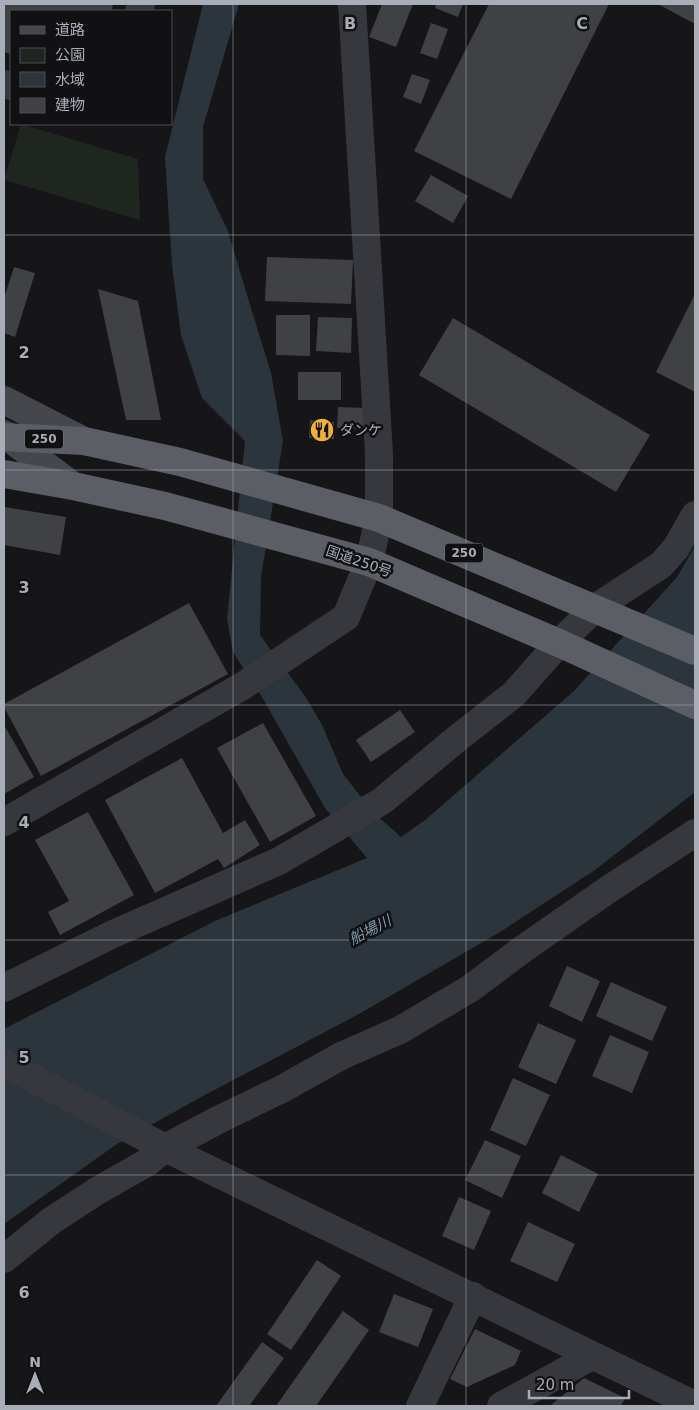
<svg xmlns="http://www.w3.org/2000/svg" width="699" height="1410" font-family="'DejaVu Sans','Noto Sans JP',sans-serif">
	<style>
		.green { fill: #1e261f }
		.water { fill: #2c353c }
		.building { fill: #404145 }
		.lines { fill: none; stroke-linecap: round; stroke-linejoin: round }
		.minor { stroke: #37383d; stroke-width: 28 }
		.secondary { stroke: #45474d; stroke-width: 28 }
		.trunk { stroke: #5b5e65; stroke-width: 28 }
		.grid { fill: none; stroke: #a8adb8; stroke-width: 1; stroke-opacity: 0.55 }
		.labels { text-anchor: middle; stroke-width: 5; stroke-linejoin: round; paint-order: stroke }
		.shield { fill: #111113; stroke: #7b7e86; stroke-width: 1 }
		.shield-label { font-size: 12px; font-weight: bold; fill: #a8adb8 }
		.poi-label { font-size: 14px; fill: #a8adb8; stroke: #111113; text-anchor: start }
		.street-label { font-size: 14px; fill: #a8adb8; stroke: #111113 }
		.water-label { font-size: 15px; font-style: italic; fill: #7f9bb3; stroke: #111113 }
		.grid-label { font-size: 16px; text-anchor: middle; font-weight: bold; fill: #a8adb8; stroke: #111113; stroke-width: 5; stroke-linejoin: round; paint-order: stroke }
	</style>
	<rect width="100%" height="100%" fill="#161618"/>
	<path class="green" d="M21,124L138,159L140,220L4,180Z"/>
	<path class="water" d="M203,4H239L203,127V179L228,231L247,295L271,373L283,441L261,577L260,635L307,699L322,725L343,774L373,812L401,837L424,821L574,691L677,577L695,546V792L595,870L500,932L359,1014L201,1097L117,1144L4,1224V1029L215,921L367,858L325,808L262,697L233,652L227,619L245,441L202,398L181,335L172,265L165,157Z"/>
	<g class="building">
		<path d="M4,4H113L112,11H11V54L4,52Z"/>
		<path d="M382,4H413L396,47L369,37Z"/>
		<path d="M436,4H463L458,17L435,8Z"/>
		<path d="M489,4H609L511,199L414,151Z"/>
		<path d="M658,4H695V24Z"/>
		<path d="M431,23L448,29L437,59L420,53Z"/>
		<path d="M412,74L430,80L421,104L403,97Z"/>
		<path d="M431,175L468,196L453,223L415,201Z"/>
		<path d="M267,257L353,260L351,304L265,301Z"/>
		<path d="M14,267L35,273L15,337L4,333V298Z"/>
		<path d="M98,289L138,301L161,420H126Z"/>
		<path d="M695,294V392L656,372Z"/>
		<path d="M276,315H310V356L276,355Z"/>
		<path d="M318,317L352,318L351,353L316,351Z"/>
		<path d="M453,318L650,435L616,492L419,375Z"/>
		<rect x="298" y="372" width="43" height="28"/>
		<path d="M338,407L366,408L365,429L337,428Z"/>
		<path d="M310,420L334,422V439L309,438Z"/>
		<path d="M4,507L66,517L60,555L4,545Z"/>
		<path d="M189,603L228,674L41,776L4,707V704Z"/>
		<path d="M400,710L415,732L371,762L356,740Z"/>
		<path d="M263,723L316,816L270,842L217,748Z"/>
		<path d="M4,725L34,777L4,794Z"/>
		<path d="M182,758L223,833L245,820L260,845L224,868L218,859L155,893L105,800Z"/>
		<path d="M88,812L134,895L60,935L48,912L69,901L35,840Z"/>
		<path d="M567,966L600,981L582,1022L549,1006Z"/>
		<path d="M611,982L667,1007L652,1041L596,1016Z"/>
		<path d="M538,1023L576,1040L556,1084L518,1067Z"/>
		<path d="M610,1035L649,1052L632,1093L592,1076Z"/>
		<path d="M513,1078L550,1095L526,1146L490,1130Z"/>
		<path d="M485,1140L521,1156L502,1198L465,1180Z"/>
		<path d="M561,1155L598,1174L579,1212L542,1193Z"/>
		<path d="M459,1197L491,1211L474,1250L442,1236Z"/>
		<path d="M528,1222L575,1244L557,1282L510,1261Z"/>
		<path d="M317,1260L341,1276L291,1350L267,1334Z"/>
		<path d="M394,1294L433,1309L418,1347L379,1332Z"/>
		<path d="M343,1311L369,1330L316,1406H276Z"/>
		<path d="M475,1329L521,1351L515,1365L467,1387L450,1379Z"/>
		<path d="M262,1342L284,1358L249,1406H216Z"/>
		<path d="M584,1378L625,1398L621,1406L551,1405Z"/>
	</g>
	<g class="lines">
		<g class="minor">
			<path d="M139,11L141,4"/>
			<path d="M4,84L11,86"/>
			<path d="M4,822L241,687L346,617L369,562L379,518V454L352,4"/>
			<path d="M4,988L113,934L279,861L382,801L459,737L514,694L559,643L595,608L661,565L676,548L695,515"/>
			<path d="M4,1063L165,1148L695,1405"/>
			<path d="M4,1259L51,1221L97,1191L148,1162L165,1148L220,1119L282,1089L341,1056L400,1030L471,988L523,949L609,889L695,833"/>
			<path d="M420,1406L473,1296"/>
			<path d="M501,1406L592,1356"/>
		</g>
		<g class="secondary">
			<path d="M4,400L84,441"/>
			<path d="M4,434L73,486"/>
		</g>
		<g class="trunk">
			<path d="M4,437L84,441L180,462L379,518L695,651"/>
			<path d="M4,474L73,486L165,506L369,562L559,643L695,705"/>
		</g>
	</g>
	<path class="grid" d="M233,4V1406M466,4V1406M4,235H695M4,470H695M4,705H695M4,940H695M4,1175H695"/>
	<defs>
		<g id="restaurant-disc" transform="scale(1.25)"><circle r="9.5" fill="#f2b134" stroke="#111113"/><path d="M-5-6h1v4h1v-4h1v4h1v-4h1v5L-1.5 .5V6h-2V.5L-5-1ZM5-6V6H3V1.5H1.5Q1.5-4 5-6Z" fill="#111"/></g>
	</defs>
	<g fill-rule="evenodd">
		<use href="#restaurant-disc" x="322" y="430"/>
	</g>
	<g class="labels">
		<g class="shield">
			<rect x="25" y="429.5" width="38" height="19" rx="4"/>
			<rect x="445" y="543.5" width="38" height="19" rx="4"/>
		</g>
		<g class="shield-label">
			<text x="44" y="443">250</text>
			<text x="464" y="557">250</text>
		</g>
		<g class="poi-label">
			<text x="340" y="435">ダンケ</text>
		</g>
		<g class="street-label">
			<text transform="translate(359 561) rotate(19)" y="5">国道250号</text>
		</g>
		<g class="water-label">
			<text transform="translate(370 930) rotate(-28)" y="5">船場川</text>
		</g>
	</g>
	<g class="grid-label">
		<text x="350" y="29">B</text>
		<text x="582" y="29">C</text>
		<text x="24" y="358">2</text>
		<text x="24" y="593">3</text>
		<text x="24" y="828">4</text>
		<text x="24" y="1063">5</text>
		<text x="24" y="1298">6</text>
	</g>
	<rect width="699" height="1410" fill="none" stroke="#a8adb8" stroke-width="10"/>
	<rect x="10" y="10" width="162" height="115" fill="#111113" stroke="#4d4f55"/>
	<rect x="20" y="26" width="25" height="8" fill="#45474d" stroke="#4d4f55"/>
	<text x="55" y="35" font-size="15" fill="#a8adb8">道路</text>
	<rect x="20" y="48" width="25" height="15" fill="#1e261f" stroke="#4d4f55"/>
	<text x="55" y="60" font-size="15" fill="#a8adb8">公園</text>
	<rect x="20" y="72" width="25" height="15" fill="#2c353c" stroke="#4d4f55"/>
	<text x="55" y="85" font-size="15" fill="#a8adb8">水域</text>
	<rect x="20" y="98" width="25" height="15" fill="#404145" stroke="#4d4f55"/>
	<text x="55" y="110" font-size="15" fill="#a8adb8">建物</text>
	<g transform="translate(35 1375)" stroke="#111113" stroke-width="4" paint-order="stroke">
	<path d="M0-4L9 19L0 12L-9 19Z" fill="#a8adb8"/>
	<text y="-8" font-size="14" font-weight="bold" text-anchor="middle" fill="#a8adb8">N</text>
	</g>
	<path d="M529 1390v8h100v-8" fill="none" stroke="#a8adb8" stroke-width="2.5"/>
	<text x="536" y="1390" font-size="15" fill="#a8adb8" stroke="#111113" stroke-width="4" paint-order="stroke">20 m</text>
</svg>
